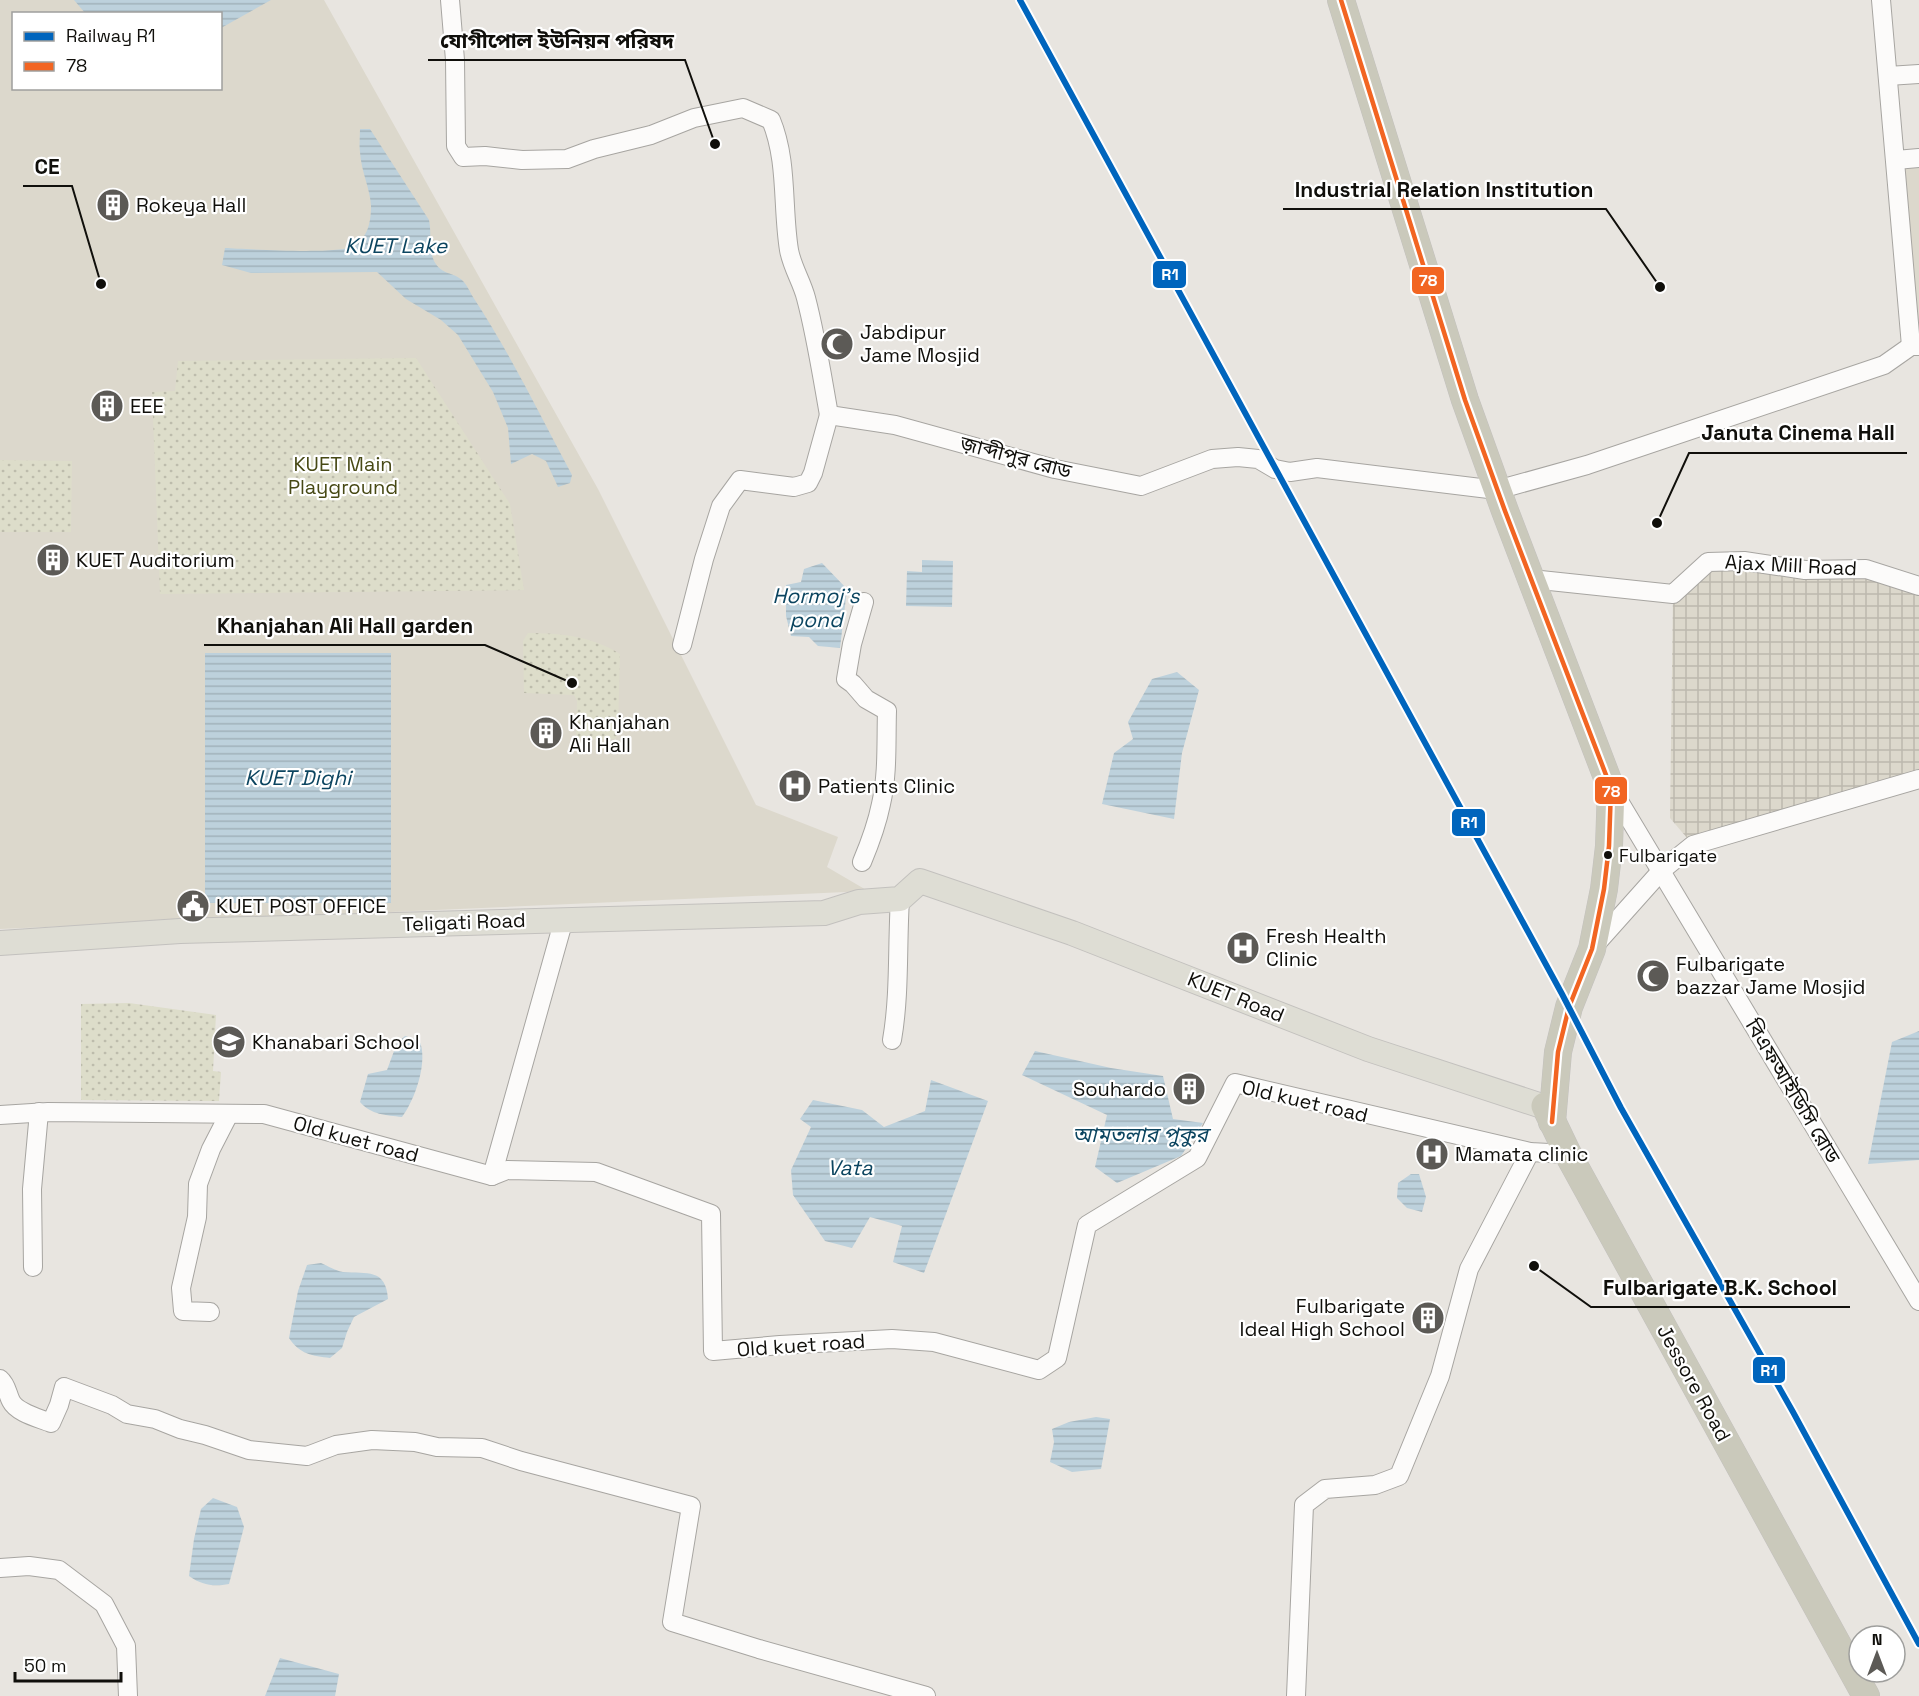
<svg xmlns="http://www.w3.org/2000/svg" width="1919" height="1696" font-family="'Space Grotesk','Noto Sans Bengali',sans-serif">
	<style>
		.built { fill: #dcd8cc; fill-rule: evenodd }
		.industrial { fill: url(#industrial-grid) }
		.green { fill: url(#green-dots) }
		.water { fill: url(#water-rules) }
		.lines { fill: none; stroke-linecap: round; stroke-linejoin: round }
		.minor-casing { stroke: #a7a5a1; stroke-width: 20 }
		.major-casing { stroke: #c3c1be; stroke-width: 26 }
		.highway-casing { stroke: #c3c1be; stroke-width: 28 }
		.minor { stroke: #fcfbfa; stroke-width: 18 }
		.major { stroke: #deddd4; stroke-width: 24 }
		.highway { stroke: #cac9bb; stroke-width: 27 }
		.bus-1-casing { stroke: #fff; stroke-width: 9 }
		.bus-1 { stroke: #f26522; stroke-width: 4.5 }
		.rail-1-casing { stroke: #fff; stroke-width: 10 }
		.rail-1 { stroke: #0065bd; stroke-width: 6 }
		.bus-dot { fill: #100f0b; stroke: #fff; stroke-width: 2 }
		.labels { text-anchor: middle; stroke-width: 4.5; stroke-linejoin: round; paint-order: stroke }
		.bus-label { font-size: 18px; fill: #100f0b; stroke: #fff; text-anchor: start }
		.poi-label { font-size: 20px; fill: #100f0b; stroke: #fff; text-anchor: start }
		.street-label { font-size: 20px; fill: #100f0b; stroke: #fff }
		.park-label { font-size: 20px; fill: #474915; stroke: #fff }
		.water-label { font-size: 21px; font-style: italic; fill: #0c4560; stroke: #fff }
		.leader { fill: none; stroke: #100f0b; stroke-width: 2 }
		.callout-dot { fill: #100f0b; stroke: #fff; stroke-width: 2 }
		.callout-label { font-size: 21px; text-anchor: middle; font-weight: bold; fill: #100f0b; stroke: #fff; stroke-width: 4.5; stroke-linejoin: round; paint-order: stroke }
		.line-badge { stroke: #fff; stroke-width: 2 }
		.badge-label { font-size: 16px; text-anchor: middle; font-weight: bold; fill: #fff }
	</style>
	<defs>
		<pattern id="industrial-grid" width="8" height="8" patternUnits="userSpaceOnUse" patternTransform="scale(1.5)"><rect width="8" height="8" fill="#dcd8cc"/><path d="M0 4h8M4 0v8" fill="none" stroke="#bcb8ae"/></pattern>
		<pattern id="green-dots" width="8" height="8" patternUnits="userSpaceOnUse" patternTransform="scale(1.5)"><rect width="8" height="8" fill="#ddddca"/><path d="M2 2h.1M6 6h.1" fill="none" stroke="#bdbcac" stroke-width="1.8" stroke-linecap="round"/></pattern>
		<pattern id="water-rules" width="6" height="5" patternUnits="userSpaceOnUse" patternTransform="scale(1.5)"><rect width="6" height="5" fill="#bdd1dc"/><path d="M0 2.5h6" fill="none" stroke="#a1b2bb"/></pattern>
	</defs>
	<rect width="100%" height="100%" fill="#e8e5e0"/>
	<g class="built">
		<path d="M0,0H324L598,489L756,805L838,837L827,867L868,891L0,929ZM14,14H220V88H14Z"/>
		<path d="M1919,158V345L1896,160Z"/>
	</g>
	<path class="industrial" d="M1708,562L1866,569L1919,586V781L1693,845L1670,818L1673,594Z"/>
	<g class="green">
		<path d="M416,358L510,504L524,590L160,594L152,392L175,391L178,361Z"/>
		<path d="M0,460L72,461L71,532H0Z"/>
		<path d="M528,633C560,633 592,636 620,654L618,728L616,739H576L577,701L574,695L524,693L523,641Z"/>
		<path d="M129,1003L216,1015L213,1071L221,1072L219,1101L81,1100V1004Z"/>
	</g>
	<g class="water">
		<path d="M74,0H271L221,28L220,14L85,13Z"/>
		<path d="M360,129H370L429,220C432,235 428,247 434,261C442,276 453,271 463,281C467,285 470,292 473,297C510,353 540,415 572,475L570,483L558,487L546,461L532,454L511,464L508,428L493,392L458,335L441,320L406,299L377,272L251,273L222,265L225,248C247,249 340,255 354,246C368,237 371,222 371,206C370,188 361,171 360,152C359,145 360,137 360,129Z"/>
		<path d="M922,560L953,561L952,607L906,606L907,571L922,572Z"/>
		<path d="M822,563L847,589L840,648L818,646L809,637L791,636L786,616V585L801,582L804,569Z"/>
		<rect x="205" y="653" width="186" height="250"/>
		<path d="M1177,672L1199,690L1182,753L1174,819L1102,804L1114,753L1133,739L1128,722L1152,679Z"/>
		<path d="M1919,1031V1160L1868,1164L1892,1042Z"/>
		<path d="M405,1036L419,1040C429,1060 415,1100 402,1117C386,1115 371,1115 360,1102L368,1074L387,1070L397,1043Z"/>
		<path d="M1035,1051L1111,1068L1163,1076L1173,1119L1203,1123L1181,1156L1117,1183L1095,1167L1107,1115L1022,1075Z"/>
		<path d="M931,1080L988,1101L924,1273L893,1262L902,1226L870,1217L852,1248L825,1241L793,1195L791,1170L811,1127L800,1119L813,1100L862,1110L884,1127L925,1111Z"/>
		<path d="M1411,1174H1419L1426,1197L1422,1212L1407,1208L1397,1198L1398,1183Z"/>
		<path d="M321,1263C328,1266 336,1271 343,1272C367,1274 386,1268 388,1299L354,1317L347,1332L342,1348L330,1358C313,1356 299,1354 289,1338L298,1291L307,1265Z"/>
		<path d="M1096,1417L1110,1419L1101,1469L1072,1472L1050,1462L1054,1442L1052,1429L1069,1422Z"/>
		<path d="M213,1498L237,1507L244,1527L229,1584C213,1587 202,1585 189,1576L194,1539L201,1509Z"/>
		<path d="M280,1658L339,1674L335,1696H265Z"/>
	</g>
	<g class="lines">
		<g class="minor-casing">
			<g id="minor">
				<path d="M450,0L455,60L456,146L463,157L485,156L522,160L567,159L594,149L651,135L694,118L743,108L771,120C788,161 782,207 789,250C792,267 802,282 806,298C816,336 822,376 829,415L895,425L1055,469L1141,486L1212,459L1238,457L1258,459L1275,469L1290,472L1317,468L1497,490L1587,465L1884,365L1911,346H1919"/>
				<path d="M1881,0L1911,346"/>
				<path d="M1888,76L1919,74"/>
				<path d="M1896,160L1919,158"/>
				<path d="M1531,579L1673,594L1708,562L1744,561L1805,570L1866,569L1919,586"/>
				<path d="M682,645L704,559L721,506L740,480L794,487L808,483L813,473L829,415"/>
				<path d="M1611,788L1919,1301"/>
				<path d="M862,862C870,843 877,824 881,804C888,774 886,741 887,711L866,699L853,684L846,679L852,644L864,602"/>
				<path d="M1595,945L1662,870L1693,845L1919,779"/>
				<path d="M892,1040C900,994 897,946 900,899"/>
				<path d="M0,1115L48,1112L264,1114L492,1176L507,1170L596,1172L711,1214L713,1351L780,1345L892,1339L934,1342L1039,1370L1057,1358L1087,1225L1197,1158L1235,1083L1530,1152L1568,1154"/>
				<path d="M492,1176L564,919"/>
				<path d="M33,1267L32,1189L39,1112"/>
				<path d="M210,1312L183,1311L181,1288L197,1217L198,1184L211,1149L229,1114"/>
				<path d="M0,1379C7,1385 7,1393 11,1401C17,1413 39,1418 51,1423L59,1405L64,1387L112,1405L127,1414L155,1419L180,1429L205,1435L249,1450L307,1456L336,1445L372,1440L415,1442L437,1447L482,1448L521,1461L691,1506L672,1622L759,1649L926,1696"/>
				<path d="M0,1568L29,1566L59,1570L104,1604L126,1646L128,1696"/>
				<path d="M1296,1696L1304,1505L1325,1489L1375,1485L1399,1476L1440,1376L1469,1269L1530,1152"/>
			</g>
		</g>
		<g class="major-casing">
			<path id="major" d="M0,943L180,931L824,913L859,902L900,899L920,881L1072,933L1368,1049L1545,1107H1553"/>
		</g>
		<g class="highway-casing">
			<g id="highway">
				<path d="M1341,0L1465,400L1505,511L1611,788L1609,846L1604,889L1592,949L1569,1007L1558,1052L1552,1122"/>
				<path d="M1545,1106L1568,1154L1866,1696"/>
			</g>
		</g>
		<use href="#minor" class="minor"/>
		<use href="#major" class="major"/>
		<use href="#highway" class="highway"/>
		<g class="bus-1-casing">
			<path id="bus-1" d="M1341,0L1465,400L1505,511L1611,788L1609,846L1604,889L1592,949L1569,1007L1558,1052L1552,1122"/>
		</g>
		<use href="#bus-1" class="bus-1"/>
		<g class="rail-1-casing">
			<path id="rail-1" d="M1020,0L1562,994L1621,1108L1793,1412L1919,1644"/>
		</g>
		<use href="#rail-1" class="rail-1"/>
	</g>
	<defs>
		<g id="building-disc" transform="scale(1.725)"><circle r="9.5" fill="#5c5a56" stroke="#fff"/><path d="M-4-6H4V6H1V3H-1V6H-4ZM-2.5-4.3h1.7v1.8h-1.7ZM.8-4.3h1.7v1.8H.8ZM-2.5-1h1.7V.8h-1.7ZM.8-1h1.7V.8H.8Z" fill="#fff"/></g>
		<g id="mosque-disc" transform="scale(1.725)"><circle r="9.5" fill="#5c5a56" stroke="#fff"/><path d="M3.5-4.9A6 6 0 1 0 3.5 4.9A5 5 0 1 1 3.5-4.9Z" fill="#fff"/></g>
		<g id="hospital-disc" transform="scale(1.725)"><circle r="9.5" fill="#5c5a56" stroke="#fff"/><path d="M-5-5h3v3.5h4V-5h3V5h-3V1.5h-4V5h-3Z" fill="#fff"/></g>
		<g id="civic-disc" transform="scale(1.725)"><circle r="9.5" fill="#5c5a56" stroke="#fff"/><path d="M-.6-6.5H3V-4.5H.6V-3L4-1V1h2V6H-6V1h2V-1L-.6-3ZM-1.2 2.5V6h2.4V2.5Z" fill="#fff"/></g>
		<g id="school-disc" transform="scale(1.725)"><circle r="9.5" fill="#5c5a56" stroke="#fff"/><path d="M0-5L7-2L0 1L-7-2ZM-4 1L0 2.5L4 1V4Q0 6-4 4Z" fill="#fff"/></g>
	</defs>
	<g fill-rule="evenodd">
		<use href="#building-disc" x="113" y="205"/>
		<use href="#mosque-disc" x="837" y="344"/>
		<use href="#building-disc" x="107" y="406"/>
		<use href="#building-disc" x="53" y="560"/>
		<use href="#building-disc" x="546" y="733"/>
		<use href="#hospital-disc" x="795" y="786"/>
		<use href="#civic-disc" x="193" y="906"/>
		<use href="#hospital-disc" x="1243" y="948"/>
		<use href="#mosque-disc" x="1653" y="976"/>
		<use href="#school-disc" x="229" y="1042"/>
		<use href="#building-disc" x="1189" y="1089"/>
		<use href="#hospital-disc" x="1432" y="1154"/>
		<use href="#building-disc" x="1428" y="1318"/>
	</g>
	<circle class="bus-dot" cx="1608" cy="855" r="5"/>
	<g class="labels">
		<g class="bus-label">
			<text x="1619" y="862">Fulbarigate</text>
		</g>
		<g class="poi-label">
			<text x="136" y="212">Rokeya Hall</text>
			<text x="860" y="339">Jabdipur<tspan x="860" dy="23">Jame Mosjid</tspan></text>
			<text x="130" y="413">EEE</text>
			<text x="76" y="567">KUET Auditorium</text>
			<text x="569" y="729">Khanjahan<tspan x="569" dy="23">Ali Hall</tspan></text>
			<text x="818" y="793">Patients Clinic</text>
			<text x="216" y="913">KUET POST OFFICE</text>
			<text x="1266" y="943">Fresh Health<tspan x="1266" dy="23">Clinic</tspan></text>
			<text x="1676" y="971">Fulbarigate<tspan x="1676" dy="23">bazzar Jame Mosjid</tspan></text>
			<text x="252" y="1049">Khanabari School</text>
			<text x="1166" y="1096" text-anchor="end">Souhardo</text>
			<text x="1455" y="1161">Mamata clinic</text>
			<text x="1405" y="1313" text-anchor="end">Fulbarigate<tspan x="1405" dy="23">Ideal High School</tspan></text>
		</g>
		<g class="street-label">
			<text transform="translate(1016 457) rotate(15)" y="7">জ়াব্দীপুর রোড</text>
			<text transform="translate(1791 565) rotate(3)" y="7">Ajax Mill Road</text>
			<text transform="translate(464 922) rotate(-2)" y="7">Teligati Road</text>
			<text transform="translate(1236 997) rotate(22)" y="7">KUET Road</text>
			<text transform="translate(1793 1091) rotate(59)" y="7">বিএফআইডিসি রোড</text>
			<text transform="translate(1305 1101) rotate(13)" y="7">Old kuet road</text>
			<text transform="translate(356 1139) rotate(15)" y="7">Old kuet road</text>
			<text transform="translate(801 1345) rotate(-4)" y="7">Old kuet road</text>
			<text transform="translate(1694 1383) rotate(61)" y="7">Jessore Road</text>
		</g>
		<g class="park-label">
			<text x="343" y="471">KUET Main<tspan x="343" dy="23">Playground</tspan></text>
		</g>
		<g class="water-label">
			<text x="396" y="253">KUET Lake</text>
			<text x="816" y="603">Hormoj's<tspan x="816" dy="24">pond</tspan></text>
			<text x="298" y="785">KUET Dighi</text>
			<text x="1140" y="1142">আমতলার পুকুর</text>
			<text x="850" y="1175">Vata</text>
		</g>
	</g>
	<path class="leader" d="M715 144L685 60H428M101 284L72 186H23M1660 287L1606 209H1283M1657 523L1689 453H1907M572 683L485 645H204M1534 1266L1591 1307H1850"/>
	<g class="callout-dot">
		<circle cx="715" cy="144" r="6"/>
		<circle cx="101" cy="284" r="6"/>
		<circle cx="1660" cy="287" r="6"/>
		<circle cx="1657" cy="523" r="6"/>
		<circle cx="572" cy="683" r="6"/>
		<circle cx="1534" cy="1266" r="6"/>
	</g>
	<g class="callout-label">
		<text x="557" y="48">যোগীপোল ইউনিয়ন পরিষদ</text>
		<text x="47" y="174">CE</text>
		<text x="1444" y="197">Industrial Relation Institution</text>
		<text x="1798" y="440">Januta Cinema Hall</text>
		<text x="345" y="633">Khanjahan Ali Hall garden</text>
		<text x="1720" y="1295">Fulbarigate B.K. School</text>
	</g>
	<g class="line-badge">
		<rect x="1152" y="260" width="35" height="29" rx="6" fill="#0065bd"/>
		<rect x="1411" y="266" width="34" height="29" rx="6" fill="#f26522"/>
		<rect x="1594" y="776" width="34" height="29" rx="6" fill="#f26522"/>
		<rect x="1451" y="808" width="35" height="29" rx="6" fill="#0065bd"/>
		<rect x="1752" y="1356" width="34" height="28" rx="6" fill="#0065bd"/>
	</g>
	<g class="badge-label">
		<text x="1170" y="280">R1</text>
		<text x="1428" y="286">78</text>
		<text x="1611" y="797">78</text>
		<text x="1469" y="828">R1</text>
		<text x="1769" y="1376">R1</text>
	</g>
	<rect x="12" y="12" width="210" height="78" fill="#ffffff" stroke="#9f9f9d" stroke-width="1.5"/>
	<rect x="24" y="32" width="30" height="9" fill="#0065bd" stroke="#9f9f9d" stroke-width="1.5"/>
	<text x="66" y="42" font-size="18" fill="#100f0b">Railway R1</text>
	<rect x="24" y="62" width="30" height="9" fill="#f26522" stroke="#9f9f9d" stroke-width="1.5"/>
	<text x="66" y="72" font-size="18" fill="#100f0b">78</text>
	<g transform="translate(1877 1654)"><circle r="28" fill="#ffffff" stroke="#9f9f9d" stroke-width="1.5"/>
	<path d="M0-4.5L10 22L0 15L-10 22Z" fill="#5c5a56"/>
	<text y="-9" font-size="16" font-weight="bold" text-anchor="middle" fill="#100f0b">N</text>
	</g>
	<path d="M15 1672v9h106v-9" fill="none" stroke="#100f0b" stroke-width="3"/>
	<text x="24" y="1672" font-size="18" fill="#100f0b" stroke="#ffffff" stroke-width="4.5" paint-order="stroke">50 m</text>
</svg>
